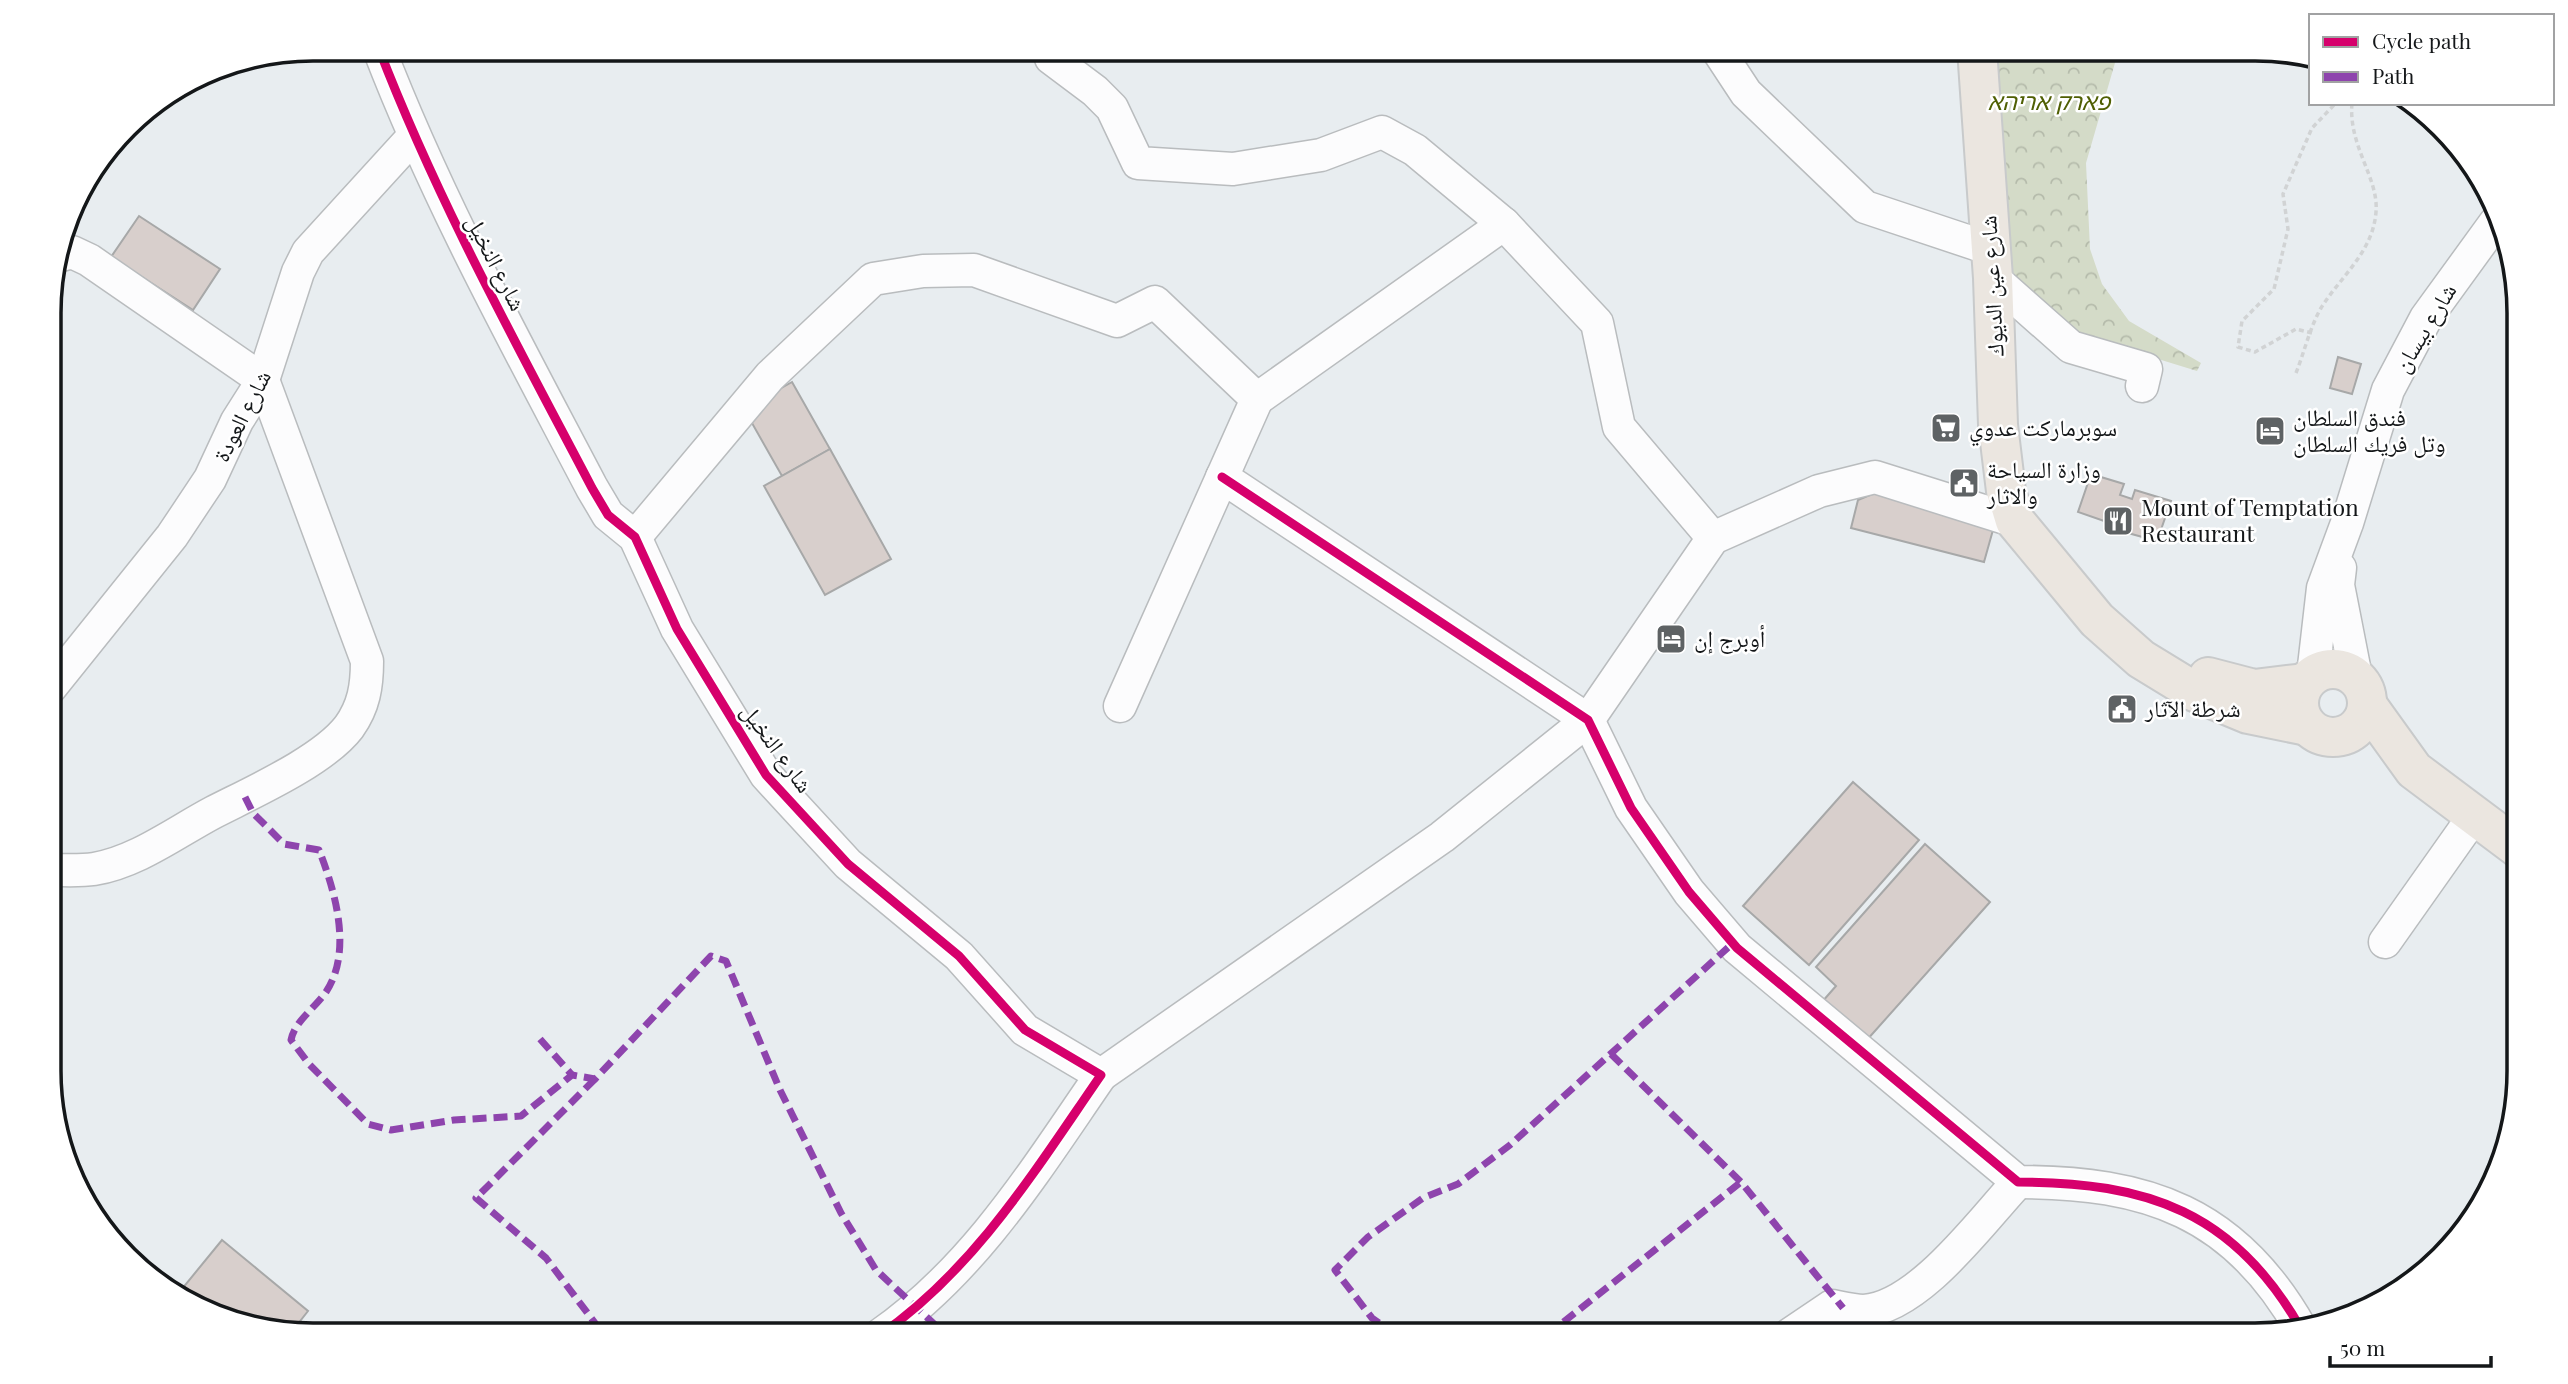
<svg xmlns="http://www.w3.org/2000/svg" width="2568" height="1384" font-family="'Playfair Display','Noto Naskh Arabic','Noto Sans Hebrew',serif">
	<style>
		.park { fill: url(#park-crowns) }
		.building { fill: #d8cfcc; stroke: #a7a8a8; stroke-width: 2 }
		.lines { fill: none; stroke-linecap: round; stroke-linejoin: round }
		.minor-casing { stroke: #b9bcbe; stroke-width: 35 }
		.major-casing { stroke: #c8cacb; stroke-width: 42 }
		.path { stroke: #d1d3d4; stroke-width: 3.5; stroke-dasharray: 5 3.5; stroke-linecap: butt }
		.minor { stroke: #fcfcfd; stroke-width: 32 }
		.major { stroke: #ebe6e0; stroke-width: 38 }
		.quiet { stroke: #8e44ad; stroke-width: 7; stroke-dasharray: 14 7; stroke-linecap: butt }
		.cycleway-casing { stroke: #fff; stroke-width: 13 }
		.cycleway { stroke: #d6006c; stroke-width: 9 }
		.labels { text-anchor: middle; stroke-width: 5; stroke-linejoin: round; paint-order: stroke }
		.park-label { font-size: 23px; font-style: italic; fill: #4f5f03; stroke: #fff }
		.street-label { font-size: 23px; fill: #141719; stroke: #fff }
		.poi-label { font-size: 23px; fill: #141719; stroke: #fff; text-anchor: start }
		.rim { fill: none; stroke: #141719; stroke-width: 3.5 }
	</style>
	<defs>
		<pattern id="park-crowns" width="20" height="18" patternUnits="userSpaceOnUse" patternTransform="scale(1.75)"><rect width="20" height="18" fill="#d4dbc8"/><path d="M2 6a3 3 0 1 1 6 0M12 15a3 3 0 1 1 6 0" fill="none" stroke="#b5bbab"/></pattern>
	</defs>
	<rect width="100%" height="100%" fill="#e8edf0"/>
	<path class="park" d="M1993,49H2119L2086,163L2090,249L2102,284L2129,321L2201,363L2197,371L2077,334L2005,270Z"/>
	<g class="building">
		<path d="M139,216L220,269L193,310L111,257Z"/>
		<path d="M2338,357L2361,364L2352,394L2330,388Z"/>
		<path d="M792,382L830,449L782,476L744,409Z"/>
		<path d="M830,449L891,559L825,595L764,486Z"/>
		<path d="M2091,474L2124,484L2120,495L2132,499L2135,490L2171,501L2157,541L2106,527L2107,522L2078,512Z"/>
		<path d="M1877,492L1993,530L1984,562L1851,528L1858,500Z"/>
		<path d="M1853,782L1919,840L1809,965L1743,906Z"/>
		<path d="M1925,844L1990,902L1866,1041L1822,1002L1836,986L1816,967Z"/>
		<path d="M222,1240L308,1311L294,1329L296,1331L196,1308L177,1295Z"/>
	</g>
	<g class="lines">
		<g class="minor-casing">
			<g id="minor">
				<path d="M379,49C438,202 516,343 592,488L608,515L635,537L677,629L766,775L848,864L959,956L1025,1030L1101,1075C1036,1169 975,1269 880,1335"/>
				<path d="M1717,49L1746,93L1865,207L1991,249"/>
				<path d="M1051,58L1095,91L1112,108L1138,163L1233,169L1321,155L1382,132L1415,150L1504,224"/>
				<path d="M1993,278L2071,347L2146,369L2142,386"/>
				<path d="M1257,399L1504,224L1597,323L1619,427L1713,538"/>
				<path d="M1222,477L1588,720L1631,808L1689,892L1737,948L2018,1182C2147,1182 2235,1212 2301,1329"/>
				<path d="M635,537L770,376L873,279L923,271L974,270L1117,321L1155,302L1257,399L1120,706"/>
				<path d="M2340,568L2338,585L2356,677"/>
				<path d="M2313,675L2323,588L2347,523L2388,390L2426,318L2495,223"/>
				<path d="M50,688L172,536L210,479L237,421L263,380L298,272L308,252L413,137"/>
				<path d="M51,870C65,870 80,871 94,869C137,862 176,832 214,812C253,792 323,761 349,727C364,706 367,686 367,661L263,380L89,260L72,252L61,255"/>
				<path d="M2385,942L2474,816"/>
				<path d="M1101,1075L1442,837L1588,720L1713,538L1819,491L1875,477L2015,521"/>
				<path d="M1789,1335L1832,1306C1842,1308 1854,1311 1864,1311C1920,1307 1982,1220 2018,1182"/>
			</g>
		</g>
		<g class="major-casing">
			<g id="major">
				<path d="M1977,49L1993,278L1998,425L2006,491L2015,521L2097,620L2141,659L2195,692L2248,714L2307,726"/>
				<circle cx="2333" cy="703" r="34"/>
				<path d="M2208,677L2254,689L2305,683"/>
				<path d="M2368,706L2414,770L2518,848"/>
			</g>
		</g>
		<g class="path">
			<path d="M2312,333L2296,329L2255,352L2238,347L2242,321L2274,289L2288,229L2283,194L2312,128L2336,103"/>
			<path d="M2296,373C2304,353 2310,327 2321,308C2341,276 2373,252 2376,212C2379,178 2348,146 2352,103"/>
		</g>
		<use href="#minor" class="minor"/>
		<use href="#major" class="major"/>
		<g class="quiet">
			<path d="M245,797L253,813L284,844L319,850C335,891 353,951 326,992C314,1009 295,1021 291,1040L309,1064L368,1124L391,1130L454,1120L521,1116L572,1075L595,1079L711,956L726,961L780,1090L841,1213L876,1270L946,1335"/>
			<path d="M540,1039L572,1075"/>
			<path d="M1611,1054L1741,1182L1843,1308"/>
			<path d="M595,1079L476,1198L546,1258L604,1335"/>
			<path d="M1396,1335L1372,1318L1335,1270L1368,1237L1423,1198L1458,1184L1510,1145L1733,943"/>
			<path d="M1547,1335L1741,1182"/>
		</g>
		<g class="cycleway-casing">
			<g id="cycleway">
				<path d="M379,49C438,202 516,343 592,488L608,515L635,537L677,629L766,775L848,864L959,956L1025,1030L1101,1075C1036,1169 975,1269 880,1335"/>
				<path d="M1222,477L1588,720L1631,808L1689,892L1737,948L2018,1182C2147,1182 2235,1212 2301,1329"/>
			</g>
		</g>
		<use href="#cycleway" class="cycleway"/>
	</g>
	<defs>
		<g id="supermarket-square" transform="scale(1.575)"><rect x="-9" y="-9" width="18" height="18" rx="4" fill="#5e6264" stroke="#fff"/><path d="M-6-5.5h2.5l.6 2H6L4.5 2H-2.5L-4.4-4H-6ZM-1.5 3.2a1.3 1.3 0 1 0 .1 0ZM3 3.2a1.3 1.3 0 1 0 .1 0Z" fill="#fff"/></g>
		<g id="hotel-square" transform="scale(1.575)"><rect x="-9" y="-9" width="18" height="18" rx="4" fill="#5e6264" stroke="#fff"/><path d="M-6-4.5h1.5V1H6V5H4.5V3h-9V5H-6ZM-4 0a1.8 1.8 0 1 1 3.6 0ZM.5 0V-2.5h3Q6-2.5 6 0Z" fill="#fff"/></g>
		<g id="civic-square" transform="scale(1.575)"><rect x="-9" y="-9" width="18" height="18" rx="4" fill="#5e6264" stroke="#fff"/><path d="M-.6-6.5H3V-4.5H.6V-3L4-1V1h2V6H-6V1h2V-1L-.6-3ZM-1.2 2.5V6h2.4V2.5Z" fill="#fff"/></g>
		<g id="restaurant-square" transform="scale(1.575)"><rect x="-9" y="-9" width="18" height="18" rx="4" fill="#5e6264" stroke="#fff"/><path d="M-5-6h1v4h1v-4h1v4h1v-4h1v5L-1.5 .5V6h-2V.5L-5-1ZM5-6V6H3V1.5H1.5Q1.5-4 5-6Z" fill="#fff"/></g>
	</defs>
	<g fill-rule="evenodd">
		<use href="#supermarket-square" x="1946" y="428"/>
		<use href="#hotel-square" x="2270" y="431"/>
		<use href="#civic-square" x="1964" y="483"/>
		<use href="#restaurant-square" x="2118" y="521"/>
		<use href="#hotel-square" x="1671" y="639"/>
		<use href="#civic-square" x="2122" y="709"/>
	</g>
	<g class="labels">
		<g class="park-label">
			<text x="2049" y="110">פארק אריהא</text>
		</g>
		<g class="street-label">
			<text transform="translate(496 263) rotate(63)" y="8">شارع النخيل</text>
			<text transform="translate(1992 286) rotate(-93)" y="8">شارع عين الديوك</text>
			<text transform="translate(2425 328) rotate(-59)" y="8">شارع بيسان</text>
			<text transform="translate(242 416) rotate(-63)" y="8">شارع العودة</text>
			<text transform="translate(777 748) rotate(54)" y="8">شارع النخيل</text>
		</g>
		<g class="poi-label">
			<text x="2293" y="426">فندق السلطان<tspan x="2293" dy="26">وتل فريك السلطان</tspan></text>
			<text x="1969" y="436">سوبرماركت عدوي</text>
			<text x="1987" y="478">وزارة السياحة<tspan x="1987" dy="26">والاثار</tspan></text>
			<text x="2141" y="516">Mount of Temptation<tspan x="2141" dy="26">Restaurant</tspan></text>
			<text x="1694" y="647">أوبرج إن</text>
			<text x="2145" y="717">شرطة الآثار</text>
		</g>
	</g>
	<path d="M0 0H2568V1384H0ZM313 61H2255A252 252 0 0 1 2507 313V1071A252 252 0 0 1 2255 1323H313A252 252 0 0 1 61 1071V313A252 252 0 0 1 313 61Z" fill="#fff" fill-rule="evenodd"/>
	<path class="rim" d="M313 61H2255A252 252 0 0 1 2507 313V1071A252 252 0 0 1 2255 1323H313A252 252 0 0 1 61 1071V313A252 252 0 0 1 313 61Z"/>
	<rect x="2309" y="14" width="245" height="91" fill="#ffffff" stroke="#a1a2a3" stroke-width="2"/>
	<rect x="2323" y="37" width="35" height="10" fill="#d6006c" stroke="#a1a2a3" stroke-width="2"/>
	<text x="2372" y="49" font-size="21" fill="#141719">Cycle path</text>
	<rect x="2323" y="72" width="35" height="10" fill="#8e44ad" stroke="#a1a2a3" stroke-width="2"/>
	<text x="2372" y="84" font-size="21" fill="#141719">Path</text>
	<path d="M2330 1356v10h161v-10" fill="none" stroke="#141719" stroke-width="3.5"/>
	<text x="2340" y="1356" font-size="21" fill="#141719" stroke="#ffffff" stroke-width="5" paint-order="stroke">50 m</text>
</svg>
